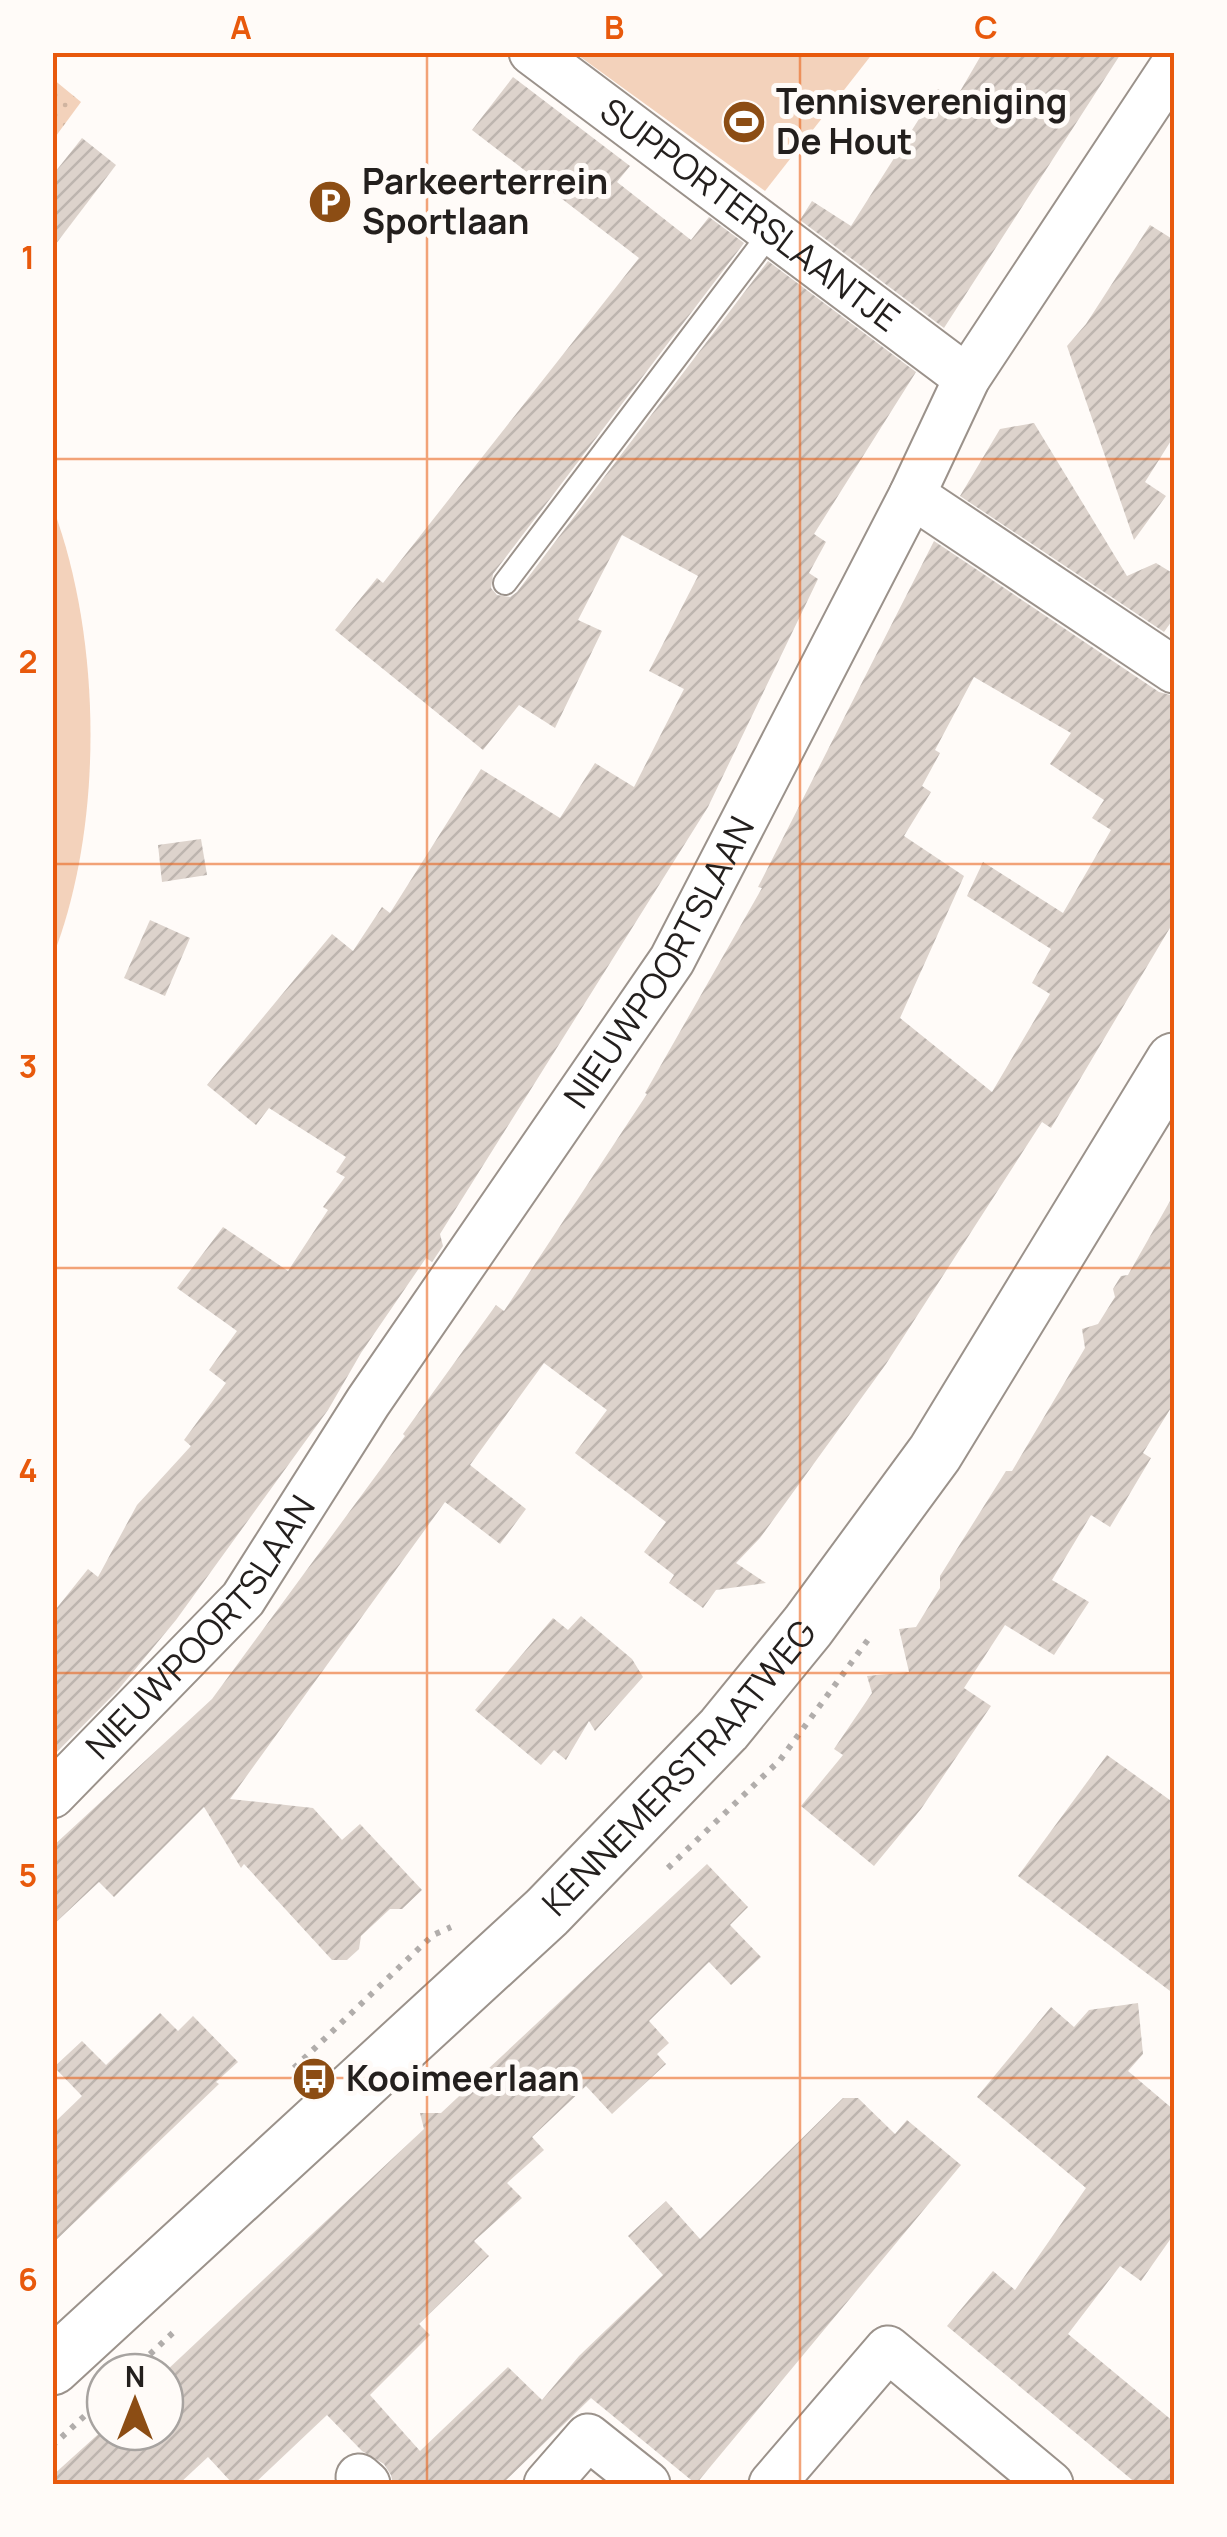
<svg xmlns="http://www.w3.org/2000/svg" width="1227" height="2537" font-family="Manrope,sans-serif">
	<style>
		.grass { fill: url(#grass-dots) }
		.park { fill: #f3d2bb }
		.building { fill: url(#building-hatch); fill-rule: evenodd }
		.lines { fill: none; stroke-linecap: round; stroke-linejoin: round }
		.lane-casing { stroke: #9b928b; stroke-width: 26 }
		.street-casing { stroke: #9b928b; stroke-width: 49 }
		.secondary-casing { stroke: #9b928b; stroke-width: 59 }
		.path { stroke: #b1adab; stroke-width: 6; stroke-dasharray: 5 8; stroke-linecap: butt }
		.lane { stroke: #fff; stroke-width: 22 }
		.street { stroke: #fff; stroke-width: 45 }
		.secondary { stroke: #fff; stroke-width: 55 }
		.grid { fill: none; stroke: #e8590c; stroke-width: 2.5; stroke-opacity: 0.55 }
		.labels { text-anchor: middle; stroke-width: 10; stroke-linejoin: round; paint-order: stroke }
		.poi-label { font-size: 35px; font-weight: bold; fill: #231f1d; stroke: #fffbf8; text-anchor: start }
		.street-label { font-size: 35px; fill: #231f1d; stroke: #fffbf8 }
		.neatline { fill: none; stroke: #e8590c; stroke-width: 4 }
		.grid-label { font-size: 32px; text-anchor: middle; font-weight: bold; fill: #e8590c }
	</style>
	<defs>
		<pattern id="grass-dots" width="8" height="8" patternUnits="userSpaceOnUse" patternTransform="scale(2.5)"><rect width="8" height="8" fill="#f3d2bb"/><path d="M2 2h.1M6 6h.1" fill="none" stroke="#d0b4a0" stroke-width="1.8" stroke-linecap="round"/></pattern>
		<pattern id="building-hatch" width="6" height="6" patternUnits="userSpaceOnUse" patternTransform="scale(2.5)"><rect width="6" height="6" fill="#ddd3cc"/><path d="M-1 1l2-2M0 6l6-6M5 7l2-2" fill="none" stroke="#bdb5af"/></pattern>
	</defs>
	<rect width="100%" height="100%" fill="#fffbf8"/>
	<path class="grass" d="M53,79L81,102L53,140Z"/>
	<g class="park">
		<path d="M575,53H873L765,191Z"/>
		<path d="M53,508C102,639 104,826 53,956Z"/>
	</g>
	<g class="building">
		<path d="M983,52H1122L944,328L800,220L812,201L851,226L938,89L955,100Z"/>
		<path d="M513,77L630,166L617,182L691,240L709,217L744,243L493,574L491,588L497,595L510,597L517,592L768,261L916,372L814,534L826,542L809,573L818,579L708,807L440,1234L443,1246L432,1262L426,1258L361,1353L328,1410L176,1620L118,1690L52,1757V1614L88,1569L98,1577L137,1505L191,1446L184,1440L226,1383L209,1370L237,1331L177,1288L223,1227L288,1271L328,1210L323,1207L345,1177L336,1172L346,1157L269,1108L256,1125L207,1085L332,934L353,951L382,907L390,913L481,769L560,818L595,763L634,787L684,689L649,671L698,576L622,535L578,620L602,631L555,728L519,705L483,750L335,630L377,578L383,583L639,258L472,130Z"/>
		<path d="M82,138L116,165L52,249V176Z"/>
		<path d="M1150,225L1174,240V436L1145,482L1166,496L1134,540L1067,346L1086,324Z"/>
		<path d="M1034,423L1127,576L1156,563L1174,574V618L1164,632L960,496L1000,429Z"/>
		<path d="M934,541L1159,692L1174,696V921L1051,1128L1042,1122L886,1364L760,1538L736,1563L766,1583L716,1590L703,1608L669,1583L674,1575L644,1552L666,1522L575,1453L607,1410L544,1363L470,1465L526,1509L500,1544L445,1502L230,1799L313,1808L342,1840L360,1824L422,1890L402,1909H390L375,1923L361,1936L359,1949L347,1960H332L244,1864L241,1868L204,1807L114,1897L99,1882L52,1926V1847L212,1699L405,1436L403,1434L496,1305L504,1311L647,1094L645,1093L762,888L758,887ZM974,677L1071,733L1050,764L1104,800L1092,818L1111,830L1063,913L983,862L967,896L1051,949L1032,983L1050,994L992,1092L900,1018L964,876L904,836L931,792L922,786L940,753L935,750Z"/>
		<path d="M201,839L207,875L162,882L158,845Z"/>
		<path d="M150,920L190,938L165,996L124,978Z"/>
		<path d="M1174,1194V1403L1143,1453L1151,1458L1110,1527L1091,1515L1052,1580L1089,1602L1054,1655L1005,1625L964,1688L991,1706L921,1809L874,1866L801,1806L843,1755L834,1749L872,1693L867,1676L909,1672L899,1629L916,1627L940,1588V1576L1006,1471H1012L1085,1348L1082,1329L1098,1324L1115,1297L1113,1289L1121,1276L1128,1275Z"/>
		<path d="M581,1616L632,1659L643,1677L595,1731L589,1721L566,1760L554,1750L541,1765L475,1710L553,1618L568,1630Z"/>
		<path d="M1107,1755L1174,1803V1994L1018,1876Z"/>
		<path d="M707,1864L748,1907L730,1925L761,1957L731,1985L709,1962L649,2021L669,2043L657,2054L666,2064L612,2114L586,2086L532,2137L544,2150L507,2183L522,2198L474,2241L489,2256L419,2324L430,2335L370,2395L420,2451L508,2367L542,2400L579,2356L663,2275L628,2236L666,2201L700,2239L843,2098H858L895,2134L907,2120L961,2165L696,2484L591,2398L502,2484H393L391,2475L384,2464L362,2451L327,2415L254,2484H233L208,2457L179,2484H52V2476L105,2428V2432H165V2372L424,2129L420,2113H441Z"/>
		<path d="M1138,2003L1143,2054L1128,2071L1174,2110V2234L1141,2281L1120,2266L1068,2334L1174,2422V2484H1137L947,2326L993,2271L1015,2290L1086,2188L977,2097L1051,2007L1074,2027L1089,2010Z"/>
		<path d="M160,2013L178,2031L193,2016L238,2062L216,2082L219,2084L52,2244V2125L82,2096L54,2067L82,2041L106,2065Z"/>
	</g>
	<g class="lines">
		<g class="lane-casing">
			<path id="lane" d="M505,583L771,232"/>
		</g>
		<g class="street-casing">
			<g id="street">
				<path id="s1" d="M532,52L967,378"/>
				<path d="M912,495L1174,670"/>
				<path id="s2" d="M52,1795L243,1599L368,1402L672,960L912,495L967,378L1174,65"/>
				<path d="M359,2477L367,2484"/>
				<path d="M547,2484L588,2437L647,2484"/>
				<path d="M772,2484L888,2349L1050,2484"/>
			</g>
		</g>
		<g class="secondary-casing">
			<g id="secondary">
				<path id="s3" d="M52,2367L547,1912L724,1729L808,1626L935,1453L1174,1061"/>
			</g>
		</g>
		<g class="path">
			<path d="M668,1868L780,1760L870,1637"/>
			<path d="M294,2068L433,1935L451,1927"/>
			<path d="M131,2372L178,2328"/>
			<path d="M52,2446L105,2397"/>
		</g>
		<use href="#lane" class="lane"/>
		<use href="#street" class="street"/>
		<use href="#secondary" class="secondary"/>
	</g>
	<path class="grid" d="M427,52V2484M800,52V2484M52,459H1174M52,864H1174M52,1268H1174M52,1673H1174M52,2078H1174"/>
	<defs>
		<g id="stadium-disc" transform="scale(2.25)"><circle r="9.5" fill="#8c4d14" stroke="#fffbf8"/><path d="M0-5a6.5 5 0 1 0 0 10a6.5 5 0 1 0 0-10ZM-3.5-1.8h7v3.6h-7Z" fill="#fff"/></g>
		<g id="parking-disc" transform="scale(2.25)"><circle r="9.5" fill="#8c4d14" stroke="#fffbf8"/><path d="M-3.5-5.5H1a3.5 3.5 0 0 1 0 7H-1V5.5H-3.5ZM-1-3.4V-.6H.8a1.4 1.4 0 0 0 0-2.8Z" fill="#fff"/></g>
		<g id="bus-disc" transform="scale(2.25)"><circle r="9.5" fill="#8c4d14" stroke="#fffbf8"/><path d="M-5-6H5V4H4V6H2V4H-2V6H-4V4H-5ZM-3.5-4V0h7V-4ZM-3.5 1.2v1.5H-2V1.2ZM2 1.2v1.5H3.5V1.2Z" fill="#fff"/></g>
	</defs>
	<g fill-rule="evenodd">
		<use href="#stadium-disc" x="744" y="122"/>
		<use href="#parking-disc" x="330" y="202"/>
		<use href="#bus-disc" x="314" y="2079"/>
	</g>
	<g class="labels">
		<g class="poi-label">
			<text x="776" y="114">Tennisvereniging<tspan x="776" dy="40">De Hout</tspan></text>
			<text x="362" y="194">Parkeerterrein<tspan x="362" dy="40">Sportlaan</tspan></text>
			<text x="346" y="2091">Kooimeerlaan</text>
		</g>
		<g class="street-label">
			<text dy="12" stroke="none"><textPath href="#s1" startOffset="272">SUPPORTERSLAANTJE</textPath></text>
			<text dy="12" stroke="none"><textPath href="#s2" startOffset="1035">NIEUWPOORTSLAAN</textPath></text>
			<text dy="12" stroke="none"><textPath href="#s2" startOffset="225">NIEUWPOORTSLAAN</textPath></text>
			<text dy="12" stroke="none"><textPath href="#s3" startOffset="868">KENNEMERSTRAATWEG</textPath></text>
		</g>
	</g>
	<rect width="1227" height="2537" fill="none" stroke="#fffbf8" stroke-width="110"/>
	<g transform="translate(135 2402)"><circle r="48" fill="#fffbf8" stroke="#a7a3a0" stroke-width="2.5"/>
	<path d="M0-8L18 38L0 25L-18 38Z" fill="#8c4d14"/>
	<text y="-15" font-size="28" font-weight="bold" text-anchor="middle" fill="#231f1d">N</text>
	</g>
	<rect x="55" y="55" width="1117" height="2427" class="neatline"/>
	<g class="grid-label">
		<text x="241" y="39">A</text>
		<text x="614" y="39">B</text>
		<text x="986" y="39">C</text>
		<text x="28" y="269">1</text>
		<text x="28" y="673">2</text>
		<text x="28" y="1078">3</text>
		<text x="28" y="1482">4</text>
		<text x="28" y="1887">5</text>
		<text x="28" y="2291">6</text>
	</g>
</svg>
